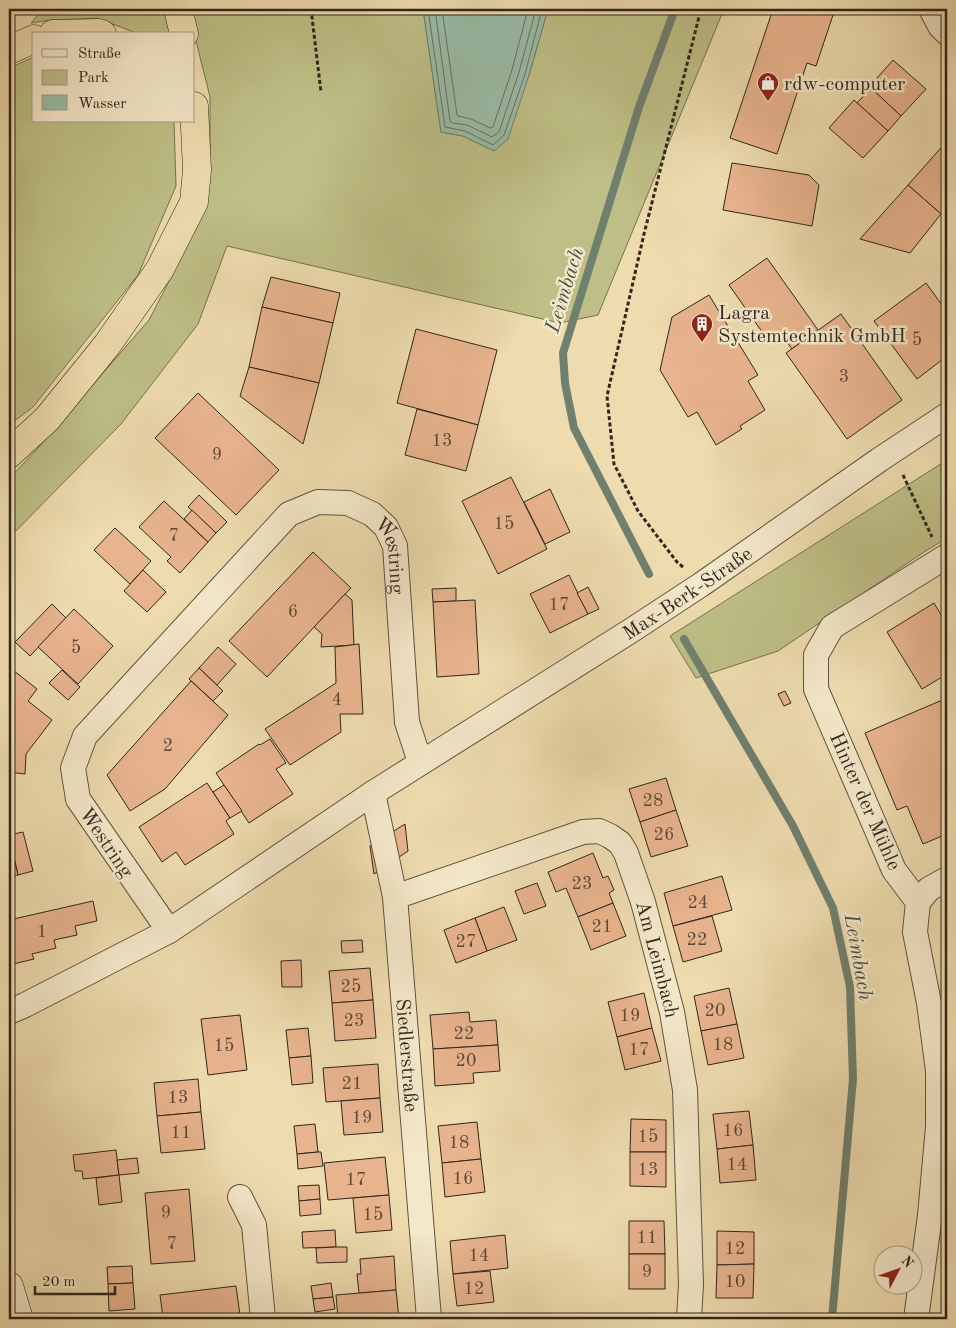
<svg xmlns="http://www.w3.org/2000/svg" width="956" height="1328" font-family="'Old Standard TT',serif">
	<style>
		.green { fill: #bebf86; stroke: #767251 }
		.water { fill: #9abca7; stroke: #6f806f }
		.lines { fill: none; stroke-linecap: round; stroke-linejoin: round }
		.shore { stroke: #647162; stroke-width: 1 }
		.stream { stroke: #6f806f; stroke-width: 8 }
		.building { fill: #e8b48e; stroke: #2f261c }
		.street-casing { stroke: #5f5440; stroke-width: 26 }
		.secondary-casing { stroke: #2f261c; stroke-width: 29 }
		.highway-casing { stroke: #2f261c; stroke-width: 29 }
		.path { stroke: #2f261c; stroke-width: 3; stroke-dasharray: 4 2.5; stroke-linecap: butt }
		.street { stroke: #f4e8ca; stroke-width: 24 }
		.secondary { stroke: #f4e8ca; stroke-width: 28 }
		.highway { stroke: #eedcae; stroke-width: 28 }
		.labels { text-anchor: middle; stroke-width: 5; stroke-linejoin: round; paint-order: stroke }
		.number-label { font-size: 18px; fill: #5d4a38 }
		.poi-label { font-size: 20px; fill: #2f261c; stroke: #f4e8ca; text-anchor: start }
		.street-label { font-size: 20px; fill: #2f261c; stroke: #f4e8ca }
		.water-label { font-size: 21px; font-style: italic; fill: #4a4c3f; stroke: #f4e8ca }
	</style>
	<rect width="100%" height="100%" fill="#eedcae"/>
	<filter id="stains"><feTurbulence type="fractalNoise" baseFrequency=".004" numOctaves="4"/><feColorMatrix values="0 0 0 0 .2 0 0 0 0 .09 0 0 0 0 .02 0 0 0 .5 -.17"/></filter>
	<radialGradient id="worn" r=".72"><stop offset=".6" stop-color="#630" stop-opacity="0"/><stop offset="1" stop-color="#630" stop-opacity=".3"/></radialGradient>
	<g class="green">
		<path d="M43,9H166L173,34H139L97,18L51,20L31,23Z"/>
		<path d="M188,9H423L441,132L463,136L494,151L529,75L548,9H724L598,315L560,323L227,246L198,324L121,424L9,538V479L37,449L149,320L184,252L210,177V97Z"/>
		<path d="M34,57V121H174L176,186L138,275L33,407L9,425V69L11,67Z"/>
		<path d="M947,460V538L924,552L778,651L696,678L670,636Z"/>
	</g>
	<path class="water" d="M423,9H548L529,75L508,139L494,151L463,136L441,132Z"/>
	<g class="lines">
		<g class="shore">
			<path d="M428,9L445,127L465,131L493,145L504,135L525,74L542,9"/>
			<path d="M435,9L450,121L452,123L467,125L492,137L499,132L519,72L536,9"/>
			<path d="M442,9L457,115L458,116L471,119L490,128L493,127L512,70L528,9"/>
		</g>
		<g class="stream">
			<path d="M649,574L574,428L565,383L563,353L639,107L675,9"/>
			<path d="M684,639L793,826L833,908L850,987L853,1079L832,1319"/>
		</g>
	</g>
	<g class="building">
		<path d="M773,9H823L834,12L816,66L807,63L777,154L730,138Z"/>
		<path d="M893,60L926,89L901,116L869,87Z"/>
		<path d="M871,88L901,116L888,131L857,103Z"/>
		<path d="M854,100L888,131L863,158L829,128Z"/>
		<path d="M947,141V206L941,214L908,185Z"/>
		<path d="M732,163L809,175L819,185L812,226L723,210Z"/>
		<path d="M908,185L941,214L910,253L860,239Z"/>
		<path d="M767,258L818,330L792,349L782,335L770,343L729,285Z"/>
		<path d="M271,277L340,293L333,323L262,307Z"/>
		<path d="M926,283L947,312V356L917,379L874,321Z"/>
		<path d="M709,295L758,375L748,381L765,410L740,426L742,429L716,445L697,412L688,417L660,370L672,317Z"/>
		<path d="M262,307L333,323L319,383L249,367Z"/>
		<path d="M841,314L902,400L847,439L786,353Z"/>
		<path d="M416,329L497,350L478,425L397,403Z"/>
		<path d="M249,367L319,383L303,444L240,396Z"/>
		<path d="M198,393L279,470L236,515L155,438Z"/>
		<path d="M417,409L478,425L466,471L405,455Z"/>
		<path d="M511,477L547,549L498,574L462,501Z"/>
		<path d="M550,489L570,532L545,544L524,502Z"/>
		<path d="M199,495L227,522L216,533L188,507Z"/>
		<path d="M164,501L208,542L180,573L167,561L171,557L139,527Z"/>
		<path d="M192,510L216,533L208,542L184,519Z"/>
		<path d="M115,528L151,561L130,584L94,550Z"/>
		<path d="M313,552L351,588L267,677L229,641Z"/>
		<path d="M143,570L166,592L147,612L124,591Z"/>
		<path d="M569,575L588,614L550,633L530,594Z"/>
		<path d="M588,587L599,609L588,614L577,593Z"/>
		<path d="M456,588V601L433,602L432,589Z"/>
		<path d="M345,594L352,600L354,645L321,647L322,634L314,627Z"/>
		<path d="M475,600L479,674L437,677L433,602Z"/>
		<path d="M934,603L947,625V674L922,689L887,632Z"/>
		<path d="M52,604L66,618L30,656L15,642Z"/>
		<path d="M74,609L113,646L78,684L38,647Z"/>
		<path d="M359,644L363,714H340L341,732L290,765L265,729L336,683L335,647Z"/>
		<path d="M218,647L236,664L217,685L199,668Z"/>
		<path d="M9,667L37,689L28,701L52,720L26,754L25,774L9,772Z"/>
		<path d="M199,668L223,691L213,701L189,679Z"/>
		<path d="M62,670L80,687L68,700L49,683Z"/>
		<path d="M191,681L228,715L165,789L130,811L107,775Z"/>
		<path d="M785,691L791,703L784,706L778,694Z"/>
		<path d="M947,698V834L923,844L907,806L897,810L865,733Z"/>
		<path d="M270,739L286,763L276,769L293,794L249,823L216,773L259,744L260,745Z"/>
		<path d="M666,778L676,810L640,822L629,789Z"/>
		<path d="M207,783L230,818L226,821L234,834L185,865L176,852L162,862L139,827Z"/>
		<path d="M224,785L242,811L230,818L213,792Z"/>
		<path d="M676,810L688,846L651,857L640,822Z"/>
		<path d="M405,824L408,851L374,874L370,846Z"/>
		<path d="M23,832L33,871L18,875L9,835Z"/>
		<path d="M9,838L18,875L9,877Z"/>
		<path d="M593,853L603,878L608,876L614,890L609,893L613,903L578,917L566,888L556,892L548,872Z"/>
		<path d="M722,876L732,910L673,926L664,893Z"/>
		<path d="M537,883L546,906L524,914L515,891Z"/>
		<path d="M93,901L97,921L75,926L77,935L54,940L56,948L32,954L34,959L9,965V920Z"/>
		<path d="M613,903L626,936L591,950L578,917Z"/>
		<path d="M504,907L517,940L487,951L475,918Z"/>
		<path d="M712,916L722,951L683,962L673,926Z"/>
		<path d="M475,918L487,951L456,963L444,930Z"/>
		<path d="M362,940L363,952L342,953L341,941Z"/>
		<path d="M301,960L302,987H282L281,961Z"/>
		<path d="M370,968L373,1000L332,1003L329,971Z"/>
		<path d="M729,988L737,1024L701,1031L694,996Z"/>
		<path d="M644,993L652,1028L617,1037L608,1002Z"/>
		<path d="M373,1000L376,1038L335,1041L332,1003Z"/>
		<path d="M469,1012L470,1022L496,1020L498,1045L433,1049L430,1015Z"/>
		<path d="M240,1015L247,1070L208,1075L201,1019Z"/>
		<path d="M737,1024L744,1058L708,1065L701,1031Z"/>
		<path d="M308,1028L311,1056L289,1058L286,1030Z"/>
		<path d="M652,1028L661,1061L625,1070L617,1037Z"/>
		<path d="M498,1045L500,1071L473,1073L474,1083L435,1086L433,1049Z"/>
		<path d="M311,1056L313,1083L292,1085L289,1058Z"/>
		<path d="M378,1064L380,1098L326,1102L323,1068Z"/>
		<path d="M198,1079L201,1112L157,1116L154,1083Z"/>
		<path d="M380,1098L383,1132L344,1135L341,1101Z"/>
		<path d="M749,1111L753,1145L717,1149L713,1114Z"/>
		<path d="M201,1112L205,1149L161,1153L157,1116Z"/>
		<path d="M631,1119L666,1120V1152H630Z"/>
		<path d="M477,1122L481,1159L442,1163L438,1126Z"/>
		<path d="M315,1124L318,1152L297,1154L294,1126Z"/>
		<path d="M753,1145L756,1180L720,1183L717,1149Z"/>
		<path d="M116,1150L119,1175L83,1179L82,1171H75L73,1155Z"/>
		<path d="M318,1152H321L323,1166L298,1169L297,1154Z"/>
		<path d="M630,1152H666V1187L630,1186Z"/>
		<path d="M385,1157L389,1195L328,1200L324,1163Z"/>
		<path d="M137,1158L139,1173L119,1175L117,1160Z"/>
		<path d="M481,1159L485,1192L445,1197L442,1163Z"/>
		<path d="M119,1175L122,1202L99,1205L96,1178Z"/>
		<path d="M319,1185L320,1199L299,1201L298,1186Z"/>
		<path d="M189,1189L195,1261L151,1264L145,1193Z"/>
		<path d="M389,1195L392,1230L356,1233L353,1198Z"/>
		<path d="M320,1199L321,1214L300,1216L299,1201Z"/>
		<path d="M629,1221H664L665,1254H629Z"/>
		<path d="M335,1230L336,1247L303,1248L302,1232Z"/>
		<path d="M717,1231L754,1232V1264L717,1265Z"/>
		<path d="M505,1235L508,1268L453,1274L450,1241Z"/>
		<path d="M336,1247H347V1262L317,1263L316,1248Z"/>
		<rect x="629" y="1254" width="36" height="35"/>
		<path d="M394,1256L396,1290L359,1293L357,1274H361L360,1259Z"/>
		<path d="M754,1264L753,1298H716L717,1265Z"/>
		<path d="M132,1266L133,1283L108,1284L107,1267Z"/>
		<path d="M490,1271L494,1302L457,1306L453,1274Z"/>
		<path d="M133,1283L135,1309L109,1311L108,1284Z"/>
		<path d="M331,1283L333,1297L313,1299L311,1286Z"/>
		<path d="M236,1286L240,1315L221,1317V1319H174V1317L163,1318L160,1295Z"/>
		<path d="M396,1290L399,1319H338L336,1295Z"/>
		<path d="M333,1297L335,1309L315,1312L313,1299Z"/>
	</g>
	<g class="lines">
		<g class="street-casing">
			<g id="street">
				<path d="M931,9L940,26L947,33"/>
				<path id="s1" d="M373,793L395,897L429,1319"/>
				<path id="s2" d="M395,897L583,832L599,831L610,836L620,843L626,853L643,902L672,1012L685,1090L691,1284L689,1319"/>
				<path d="M918,902L929,889L947,879"/>
				<path id="s3" d="M169,931L78,799L73,768L85,736L289,514L318,502L348,503L372,514L386,527L395,546L407,722L420,762"/>
				<path id="s4" d="M9,1012L25,1005L169,931L373,793L632,630L702,584L879,460L947,415"/>
				<path d="M240,1197L254,1225L263,1319"/>
				<path d="M916,1319L930,1215L938,1127V1071L929,1003L915,932L918,902L894,870L816,689V655L832,627L947,556"/>
			</g>
		</g>
		<g class="secondary-casing">
			<path id="secondary" d="M9,1286L19,1319"/>
		</g>
		<g class="highway-casing">
			<g id="highway">
				<path d="M178,9L184,34"/>
				<path d="M53,34L99,33L102,34"/>
				<path d="M9,50L34,39"/>
				<path d="M9,454L47,419L107,345L160,269L194,202L197,170L194,106"/>
			</g>
		</g>
		<g class="path">
			<path d="M311,9L321,92"/>
			<path d="M903,475L932,537"/>
			<path d="M683,567L677,562L638,511L614,464L607,396L644,234L701,9"/>
		</g>
		<use href="#street" class="street"/>
		<use href="#secondary" class="secondary"/>
		<use href="#highway" class="highway"/>
	</g>
	<defs>
		<g id="shop-pin" transform="scale(1.125)"><path d="M0 17L-7.5 6A9.5 9.5 0 1 1 7.5 6Z" fill="#8f2418" stroke="#f4e8ca"/><path d="M-5-2.5h2.3a2.7 3.5 0 0 1 5.4 0H5L5.5 6h-11ZM-1.5-2.5h3a1.5 2.3 0 0 0-3 0Z" fill="#fff"/></g>
		<g id="building-pin" transform="scale(1.125)"><path d="M0 17L-7.5 6A9.5 9.5 0 1 1 7.5 6Z" fill="#8f2418" stroke="#f4e8ca"/><path d="M-4-6H4V6H1V3H-1V6H-4ZM-2.5-4.3h1.7v1.8h-1.7ZM.8-4.3h1.7v1.8H.8ZM-2.5-1h1.7V.8h-1.7ZM.8-1h1.7V.8H.8Z" fill="#fff"/></g>
	</defs>
	<g fill-rule="evenodd">
		<use href="#shop-pin" x="768" y="83"/>
		<use href="#building-pin" x="702" y="324"/>
	</g>
	<g class="labels">
		<g class="number-label">
			<text x="917" y="345">5</text>
			<text x="844" y="382">3</text>
			<text x="442" y="446">13</text>
			<text x="217" y="460">9</text>
			<text x="504" y="529">15</text>
			<text x="174" y="541">7</text>
			<text x="559" y="610">17</text>
			<text x="293" y="617">6</text>
			<text x="76" y="653">5</text>
			<text x="337" y="705">4</text>
			<text x="168" y="751">2</text>
			<text x="653" y="806">28</text>
			<text x="664" y="840">26</text>
			<text x="582" y="889">23</text>
			<text x="698" y="908">24</text>
			<text x="602" y="932">21</text>
			<text x="42" y="937">1</text>
			<text x="697" y="945">22</text>
			<text x="466" y="947">27</text>
			<text x="351" y="992">25</text>
			<text x="715" y="1016">20</text>
			<text x="630" y="1021">19</text>
			<text x="354" y="1026">23</text>
			<text x="464" y="1039">22</text>
			<text x="723" y="1050">18</text>
			<text x="224" y="1051">15</text>
			<text x="639" y="1055">17</text>
			<text x="466" y="1066">20</text>
			<text x="352" y="1089">21</text>
			<text x="178" y="1103">13</text>
			<text x="362" y="1123">19</text>
			<text x="733" y="1136">16</text>
			<text x="181" y="1138">11</text>
			<text x="648" y="1142">15</text>
			<text x="459" y="1148">18</text>
			<text x="737" y="1170">14</text>
			<text x="648" y="1175">13</text>
			<text x="463" y="1184">16</text>
			<text x="356" y="1185">17</text>
			<text x="166" y="1218">9</text>
			<text x="373" y="1220">15</text>
			<text x="647" y="1243">11</text>
			<text x="172" y="1249">7</text>
			<text x="735" y="1254">12</text>
			<text x="479" y="1261">14</text>
			<text x="647" y="1277">9</text>
			<text x="735" y="1287">10</text>
			<text x="474" y="1294">12</text>
		</g>
		<g class="poi-label">
			<text x="784" y="90">rdw-computer</text>
			<text x="718" y="319">Lagra<tspan x="718" dy="23">Systemtechnik GmbH</tspan></text>
		</g>
		<g class="street-label">
			<text dy="7" stroke="none"><textPath href="#s3" startOffset="664">Westring</textPath></text>
			<text dy="7" stroke="none"><textPath href="#s4" startOffset="798">Max-Berk-Straße</textPath></text>
			<text transform="translate(866 801) rotate(66)" y="7">Hinter der Mühle</text>
			<text transform="translate(107 842) rotate(56)" y="7">Westring</text>
			<text dy="7" stroke="none"><textPath href="#s2" startOffset="362">Am Leimbach</textPath></text>
			<text dy="7" stroke="none"><textPath href="#s1" startOffset="265">Siedlerstraße</textPath></text>
		</g>
		<g class="water-label">
			<text transform="translate(564 290) rotate(-73)" y="7">Leimbach</text>
			<text transform="translate(859 957) rotate(80)" y="7">Leimbach</text>
		</g>
	</g>
	<rect width="956" height="1328" fill="none" stroke="#eedcae" stroke-width="30"/>
	<rect x="10" y="10" width="936" height="1308" fill="none" stroke="#2f261c" stroke-width="2.5"/>
	<rect x="15" y="15" width="926" height="1298" fill="none" stroke="#2f261c"/>
	<rect x="32" y="32" width="162" height="90" fill="#f4e8ca" stroke="#a59a84"/>
	<rect x="42" y="49" width="25" height="8" fill="#f4e8ca" stroke="#a59a84"/>
	<text x="78" y="58" font-size="15" fill="#2f261c">Straße</text>
	<rect x="42" y="70" width="25" height="15" fill="#bebf86" stroke="#a59a84"/>
	<text x="78" y="82" font-size="15" fill="#2f261c">Park</text>
	<rect x="42" y="95" width="25" height="15" fill="#9abca7" stroke="#a59a84"/>
	<text x="78" y="108" font-size="15" fill="#2f261c">Wasser</text>
	<g transform="translate(898 1270) rotate(49)"><circle r="24" fill="#f4e8ca" stroke="#a59a84"/>
	<path d="M0-4L9 19L0 12L-9 19Z" fill="#8f2418"/>
	<text y="-8" font-size="14" font-weight="bold" text-anchor="middle" fill="#2f261c">N</text>
	</g>
	<path d="M35 1286v8h80v-8" fill="none" stroke="#2f261c" stroke-width="2.5"/>
	<text x="42" y="1286" font-size="15" fill="#2f261c" stroke="#f4e8ca" stroke-width="4" paint-order="stroke">20 m</text>
	<rect width="100%" height="100%" filter="url(#stains)"/>
	<rect width="100%" height="100%" fill="url(#worn)"/>
</svg>
